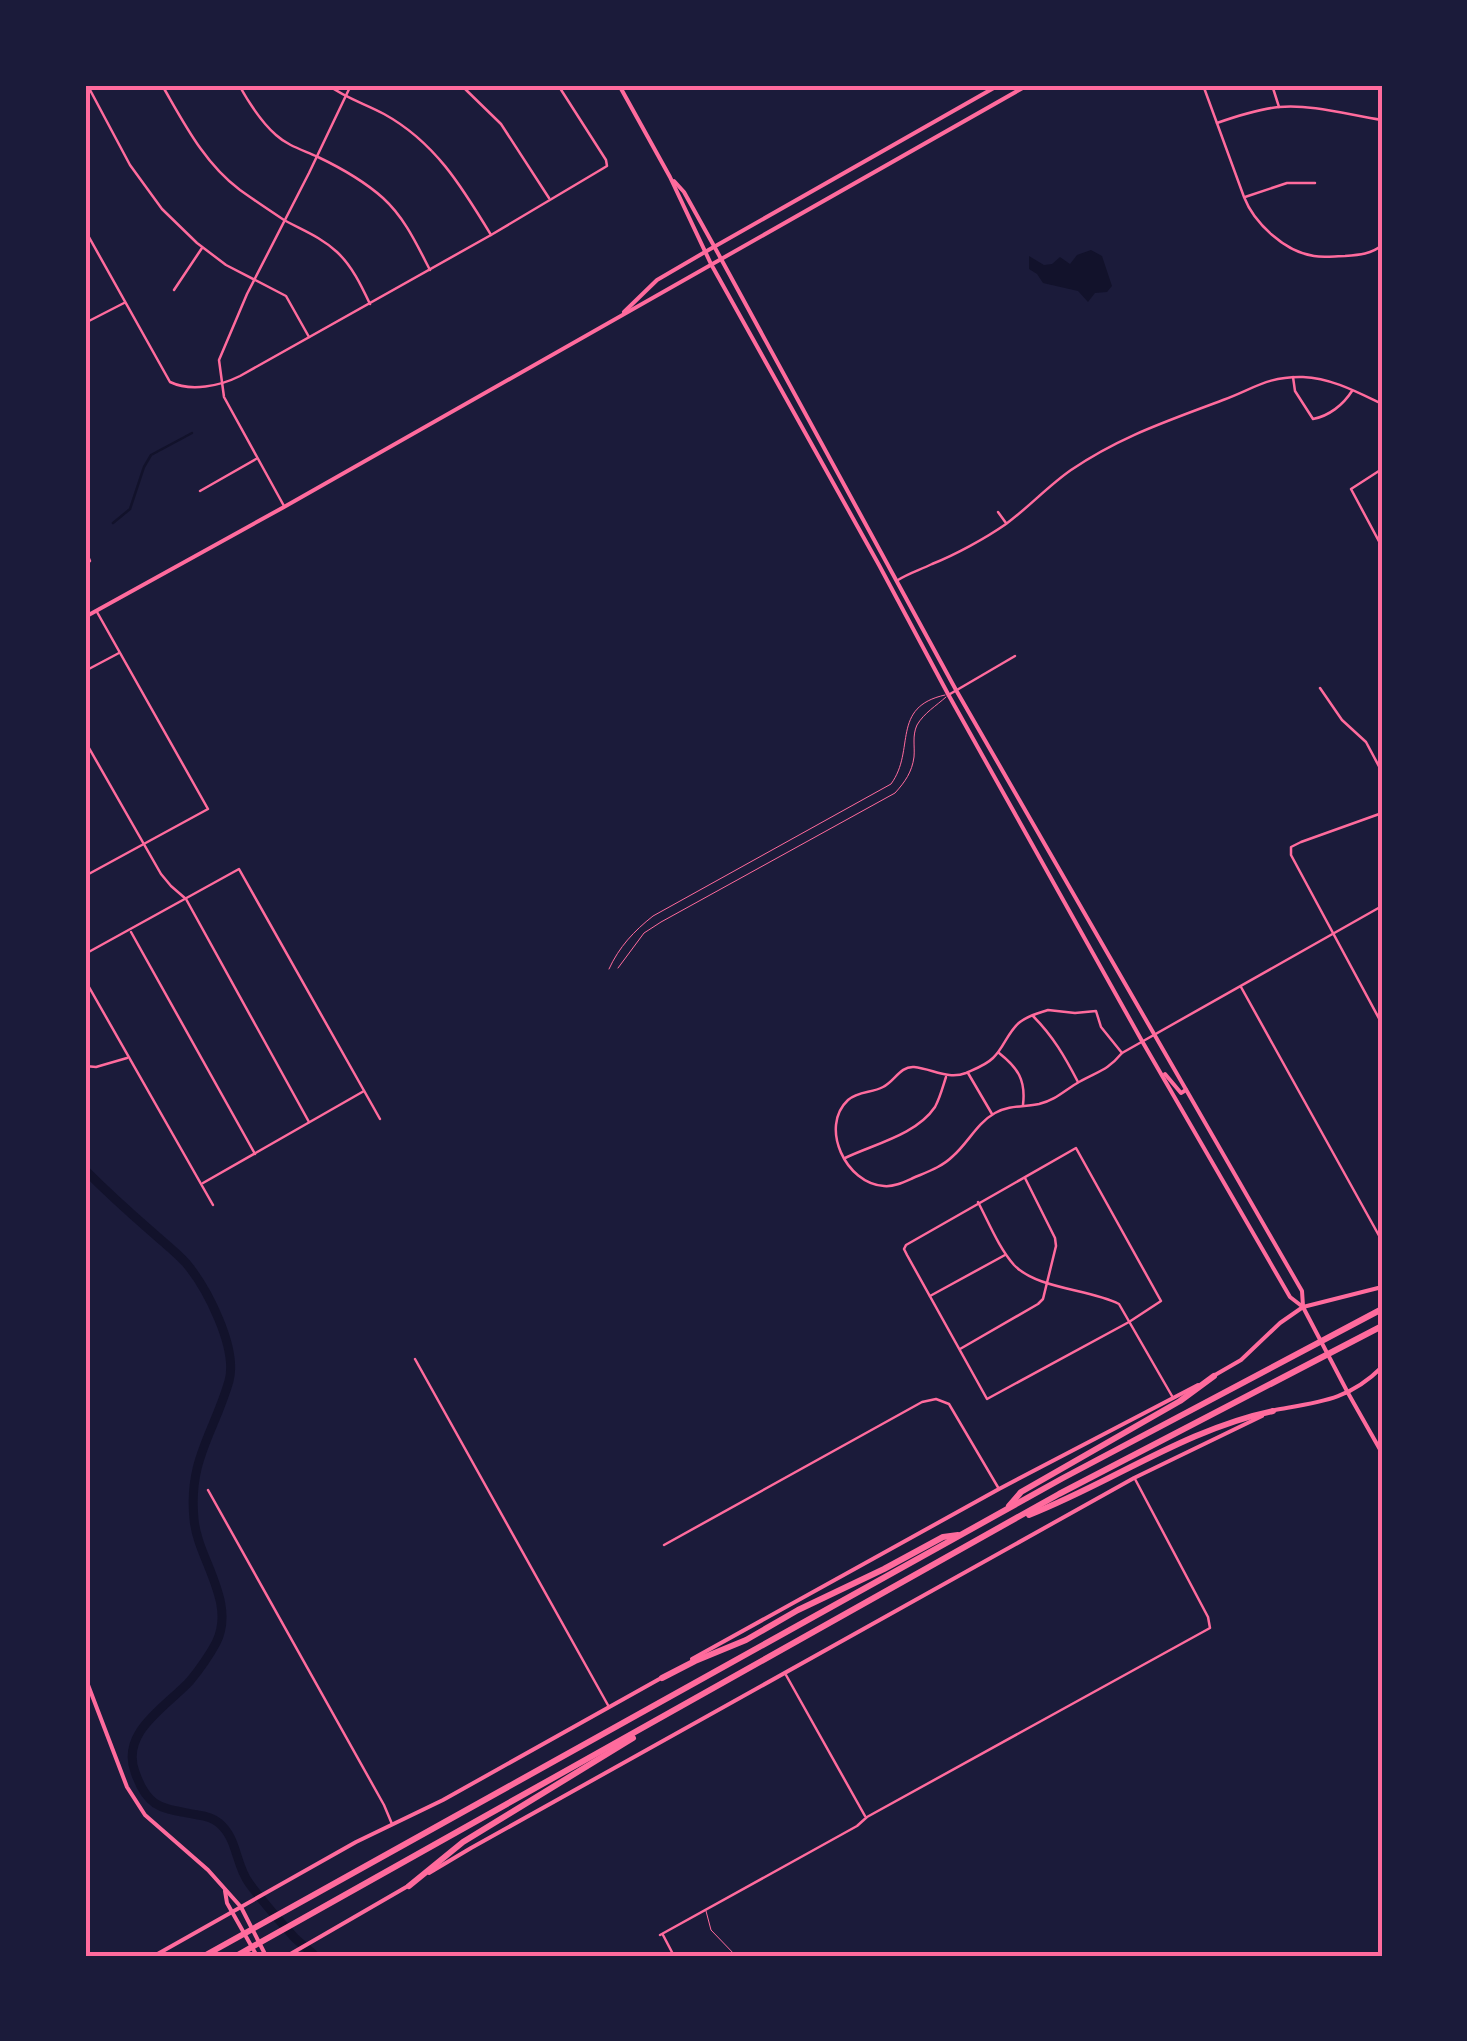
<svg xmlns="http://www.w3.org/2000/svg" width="1467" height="2041" font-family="'Libre Baskerville',serif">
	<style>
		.water { fill: #12122b }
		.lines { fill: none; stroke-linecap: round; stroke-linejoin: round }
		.stream { stroke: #12122b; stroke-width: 2.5 }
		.river { stroke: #12122b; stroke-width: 9 }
		.service { stroke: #ff6b9d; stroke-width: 1 }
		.minor { stroke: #ff6b9d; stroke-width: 2.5 }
		.tertiary { stroke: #ff6b9d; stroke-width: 4 }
		.secondary { stroke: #ff6b9d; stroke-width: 4 }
		.motorway { stroke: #ff6b9d; stroke-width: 6 }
		.neatline { fill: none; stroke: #ff6b9d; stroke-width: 4 }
	</style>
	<rect width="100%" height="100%" fill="#1b1b3a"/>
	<path class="water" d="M1091,250L1102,256L1112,286L1107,292L1095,293L1088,302L1078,291L1043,283L1037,274L1029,269V256L1044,265L1052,264L1060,257L1070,264L1077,255Z"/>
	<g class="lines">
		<path class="stream" d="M113,523L130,509L144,467L151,455L192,433"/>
		<path class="river" d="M85,1170C107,1192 129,1212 152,1232C163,1242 176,1252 186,1263C207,1288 238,1348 229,1381C214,1433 188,1460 194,1519C197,1558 237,1602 216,1643C209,1656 199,1670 190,1681C167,1706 120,1732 135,1772C148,1810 163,1808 198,1815C206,1816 213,1818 219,1823C238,1839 235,1864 249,1883C262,1901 278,1919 293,1936C299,1943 308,1948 315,1956"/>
		<g class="service">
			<path d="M618,968L644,933L661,922L895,793C905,782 912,772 914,757C915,746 912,736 917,725C924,713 936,706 946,697"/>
			<path d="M609,969C619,947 634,931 653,916L891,784C916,750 890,707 945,695"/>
			<path d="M706,1911L711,1930L736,1956"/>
		</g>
		<g class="minor">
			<path d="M162,85C184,123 204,163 240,190C254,200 269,210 284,220C302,230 321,237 337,252C352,266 361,285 370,304"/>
			<path d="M239,85C249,103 261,122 276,135C288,146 303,150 318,157C341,168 364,181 383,198C405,218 417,245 430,270"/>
			<path d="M328,85C345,98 366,104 384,114C435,142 462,187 491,235"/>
			<path d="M461,85L501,124L549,198"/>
			<path d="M1203,85L1244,197C1254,223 1285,252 1314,256C1324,258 1335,256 1345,256C1359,255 1372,254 1382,245"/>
			<path d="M1272,85L1279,107"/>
			<path d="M89,88L130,165L162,209L197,243L226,265L286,296L309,337"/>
			<path d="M1217,123C1237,116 1258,109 1279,107C1312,104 1349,115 1382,120"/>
			<path d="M1245,197L1287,183H1315"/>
			<path d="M85,230L170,382C191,392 220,386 240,376L491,235L602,169L607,166L606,160L558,85"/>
			<path d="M174,290L202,248"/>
			<path d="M85,323L124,303"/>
			<path d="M1293,377L1295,391L1313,419C1329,416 1343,405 1352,391"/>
			<path d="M1382,469L1351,489L1382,547"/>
			<path d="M200,491L256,459"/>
			<path d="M284,506L224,397L219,360L247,294L309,173L351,85"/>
			<path d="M998,512L1006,523"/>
			<path d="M85,549L90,561L85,565"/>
			<path d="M898,580C909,573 920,570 932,564C955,555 986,538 1006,524C1029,507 1048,486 1071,470C1121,436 1168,421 1223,400C1253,389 1268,376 1303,377C1331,378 1357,392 1382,404"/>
			<path d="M85,671L119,653"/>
			<path d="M1320,688L1342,720L1366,742L1382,772"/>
			<path d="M950,694L1015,656"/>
			<path d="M85,741L161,874L171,886L186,899L309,1122"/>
			<path d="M1382,813L1301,842L1291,847V855L1382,1024"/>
			<path d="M85,876L208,809L97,612"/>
			<path d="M131,932L255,1154"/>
			<path d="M85,954L239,869L380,1119"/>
			<path d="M85,980L213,1205"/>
			<path d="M1241,987L1382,1241"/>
			<path d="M1048,1010L1075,1013L1096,1011L1101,1027L1122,1053C1107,1071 1098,1071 1079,1082C1065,1090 1056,1100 1039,1104C1024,1107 1009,1105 995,1113C977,1123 968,1143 953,1156C942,1167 927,1172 913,1178C904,1182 894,1187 884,1186C846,1184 819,1127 848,1100C858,1091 872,1093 883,1087C895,1081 900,1066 914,1067C933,1069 948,1080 966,1073C975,1069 986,1065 993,1058C1004,1048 1008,1031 1020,1022C1029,1015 1039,1013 1048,1010Z"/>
			<path d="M1033,1016C1053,1036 1065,1057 1078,1082"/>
			<path d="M999,1053C1018,1068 1026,1080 1023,1105"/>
			<path d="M1122,1053L1382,906"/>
			<path d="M85,1066L96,1067L127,1058"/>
			<path d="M968,1073L992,1114"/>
			<path d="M1076,1148L1161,1301L1129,1322L987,1399L907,1255L904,1249L906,1245Z"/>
			<path d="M845,1158C874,1144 916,1135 935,1107C940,1098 943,1086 946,1077"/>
			<path d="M203,1183L364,1091"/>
			<path d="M978,1202C989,1223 999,1248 1014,1265C1037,1289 1089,1289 1119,1304L1172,1396"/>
			<path d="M930,1296L1005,1255"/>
			<path d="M960,1349L1038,1304L1043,1299L1056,1246L1055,1238L1025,1178"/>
			<path d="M415,1359L609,1707"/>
			<path d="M208,1490L384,1805L392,1824"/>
			<path d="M664,1545L922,1402L936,1399L949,1404L999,1489"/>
			<path d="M786,1675L865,1816"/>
			<path d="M660,1935L857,1826L867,1817L1210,1628L1208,1617L1135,1479"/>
			<path d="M663,1935L674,1956"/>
		</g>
		<path class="tertiary" d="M1348,1393L1382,1453"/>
		<g class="secondary">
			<path d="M619,85L670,177L711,264L879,565L948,694L1142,1041L1290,1297L1303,1307L1348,1393"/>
			<path d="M674,181L684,192L714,246L956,690L1302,1291L1303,1306"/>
			<path d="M624,312L657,280L705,252L999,85"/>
			<path d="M85,617L284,507L1028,85"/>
			<path d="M1165,1074L1181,1093L1186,1090"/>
			<path d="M1215,1375L1241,1360L1280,1323L1303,1307L1382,1287"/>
			<path d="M1275,1410C1320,1402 1349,1400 1382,1367"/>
			<path d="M692,1659L999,1489L1198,1385"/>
			<path d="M85,1677L127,1787L145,1815L208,1870L241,1907L266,1956"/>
			<path d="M429,1873L471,1848L1134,1478L1262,1416"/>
			<path d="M225,1891L227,1903L257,1956"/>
			<path d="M154,1956L356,1842L443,1800L663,1677"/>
			<path d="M287,1956L408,1886"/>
		</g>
		<g class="motorway">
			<path d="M1009,1506L1021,1492L1180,1401L1214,1376"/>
			<path d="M1029,1515C1111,1483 1186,1429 1273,1411"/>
			<path d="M662,1678L695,1661L746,1640L798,1610L884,1569L943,1537L958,1535"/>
			<path d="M409,1886L463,1842L633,1738"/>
			<path d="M204,1956L1063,1478L1382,1309"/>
			<path d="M236,1956L1059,1494L1382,1326"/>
		</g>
	</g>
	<rect width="1467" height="2041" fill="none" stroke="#1b1b3a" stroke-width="175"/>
	<rect x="88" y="88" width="1292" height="1866" class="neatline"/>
</svg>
